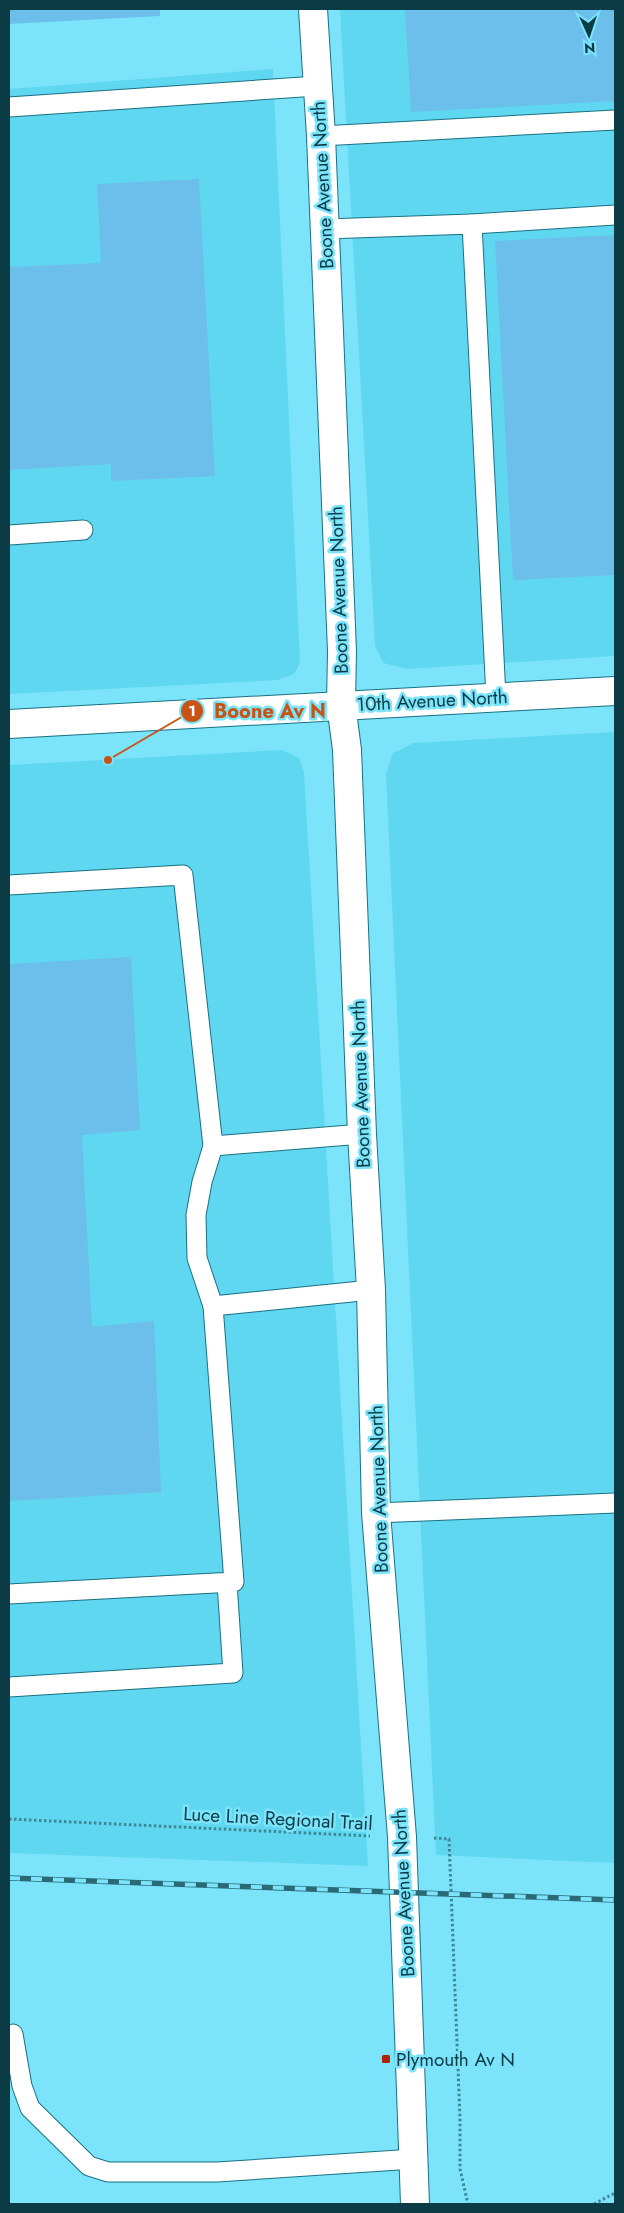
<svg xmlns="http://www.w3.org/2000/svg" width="624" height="2213" font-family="Jost,sans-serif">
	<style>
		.built { fill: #60d7f0 }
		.building { fill: #6cbfea }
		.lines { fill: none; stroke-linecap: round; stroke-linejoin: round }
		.lane-casing { stroke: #197181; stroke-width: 21 }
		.secondary-casing { stroke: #197181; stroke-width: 30 }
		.path { stroke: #3d8797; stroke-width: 3; stroke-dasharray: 2.5 2.5; stroke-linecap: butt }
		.lane { stroke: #fff; stroke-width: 19 }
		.secondary { stroke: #fff; stroke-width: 28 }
		.rail-casing { stroke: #2a6976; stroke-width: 5.5 }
		.rail { stroke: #7be4fb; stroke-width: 4; stroke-dasharray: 11; stroke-linecap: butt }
		.poi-dot { fill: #af2200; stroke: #7be4fb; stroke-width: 2 }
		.labels { text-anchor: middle; stroke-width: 5; stroke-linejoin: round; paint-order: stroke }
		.street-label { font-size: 19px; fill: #0b3b44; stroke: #7be4fb }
		.poi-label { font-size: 19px; fill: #0b3b44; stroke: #7be4fb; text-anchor: start }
		.leader { fill: none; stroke: #c75414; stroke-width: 2 }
		.callout-dot { fill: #c75414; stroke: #7be4fb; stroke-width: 2 }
		.mark-label { font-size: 15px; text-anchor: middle; font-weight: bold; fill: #fff }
		.callout-label { font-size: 20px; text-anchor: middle; font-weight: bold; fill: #c75414; stroke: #7be4fb; stroke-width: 5; stroke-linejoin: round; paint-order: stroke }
	</style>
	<rect width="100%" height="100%" fill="#7be4fb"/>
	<g class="built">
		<path d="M340,9H615V656L407,669L383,663L375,646Z"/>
		<path d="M273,69L300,663L294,674L278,680L9,694V89Z"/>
		<path d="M615,732V1863L436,1855L386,774L393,753L414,743Z"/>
		<path d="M282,750L299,758L304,772L368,1866L9,1853V765Z"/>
	</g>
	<g class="building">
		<path d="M9,9H160V16L9,24Z"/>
		<path d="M405,9H615V101L411,112Z"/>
		<path d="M199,179L215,476L111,481V464L9,470V267L101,263L97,184Z"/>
		<path d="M615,235V575L513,580L495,241Z"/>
		<path d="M131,957L140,1130L82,1135L92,1327L154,1321L161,1492L9,1501V964Z"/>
	</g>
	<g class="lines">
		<g class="lane-casing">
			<g id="lane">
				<path d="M9,107L317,86"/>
				<path d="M321,136L615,120"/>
				<path d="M472,224L615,215"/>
				<path d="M325,229L472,224L496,697"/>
				<path d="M9,535L83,530"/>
				<path d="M9,885L183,875L213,1146L362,1134"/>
				<path d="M213,1306L197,1258L196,1215L202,1182L213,1146"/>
				<path d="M376,1513L615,1503"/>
				<path d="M9,1594L234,1582L213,1306L371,1290"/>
				<path d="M9,1687L233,1673L227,1583"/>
				<path d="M13,2034L22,2086L30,2108L89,2166L108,2172H217L414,2159"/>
			</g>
		</g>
		<g class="secondary-casing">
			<g id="secondary">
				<path d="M313,9L321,136L342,651L341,704L347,750L362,1134L371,1290L376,1513L402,1837L415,2204"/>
				<path d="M9,724L615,691"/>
			</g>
		</g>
		<g class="path">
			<path d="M9,1819L370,1836"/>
			<path d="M434,1838L449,1839L460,2119V2169L468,2204"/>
			<path d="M594,2204L615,2193"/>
		</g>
		<use href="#lane" class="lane"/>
		<use href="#secondary" class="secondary"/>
		<g class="rail-casing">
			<path id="rail" d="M9,1878L615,1900"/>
		</g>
		<use href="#rail" class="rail"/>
	</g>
	<rect class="poi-dot" x="381" y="2054" width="10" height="10" rx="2.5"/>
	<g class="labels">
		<g class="street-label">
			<text transform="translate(322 185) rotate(-93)" y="7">Boone Avenue North</text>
			<text transform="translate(338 590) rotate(-92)" y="7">Boone Avenue North</text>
			<text transform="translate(432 700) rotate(-3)" y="7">10th Avenue North</text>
			<text transform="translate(360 1084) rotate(-92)" y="7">Boone Avenue North</text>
			<text transform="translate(378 1489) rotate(-92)" y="7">Boone Avenue North</text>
			<text transform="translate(278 1818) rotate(3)" y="7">Luce Line Regional Trail</text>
			<text transform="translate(403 1893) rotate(-93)" y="7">Boone Avenue North</text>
		</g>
		<g class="poi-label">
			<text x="396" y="2066">Plymouth Av N</text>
		</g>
	</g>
	<path class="leader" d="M108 760L192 711"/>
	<g class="callout-dot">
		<circle cx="108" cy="760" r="5"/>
		<circle cx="192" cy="711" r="12"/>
	</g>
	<g class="mark-label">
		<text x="192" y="716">1</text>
	</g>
	<g class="callout-label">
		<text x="270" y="718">Boone Av N</text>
	</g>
	<rect width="624" height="2213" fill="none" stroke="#0b3b44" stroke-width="20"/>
	<g transform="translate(589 35) rotate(177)" stroke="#7be4fb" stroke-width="4" paint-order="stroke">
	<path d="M0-4L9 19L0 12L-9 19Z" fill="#0b3b44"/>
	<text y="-8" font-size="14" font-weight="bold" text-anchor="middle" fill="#0b3b44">N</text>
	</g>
</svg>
